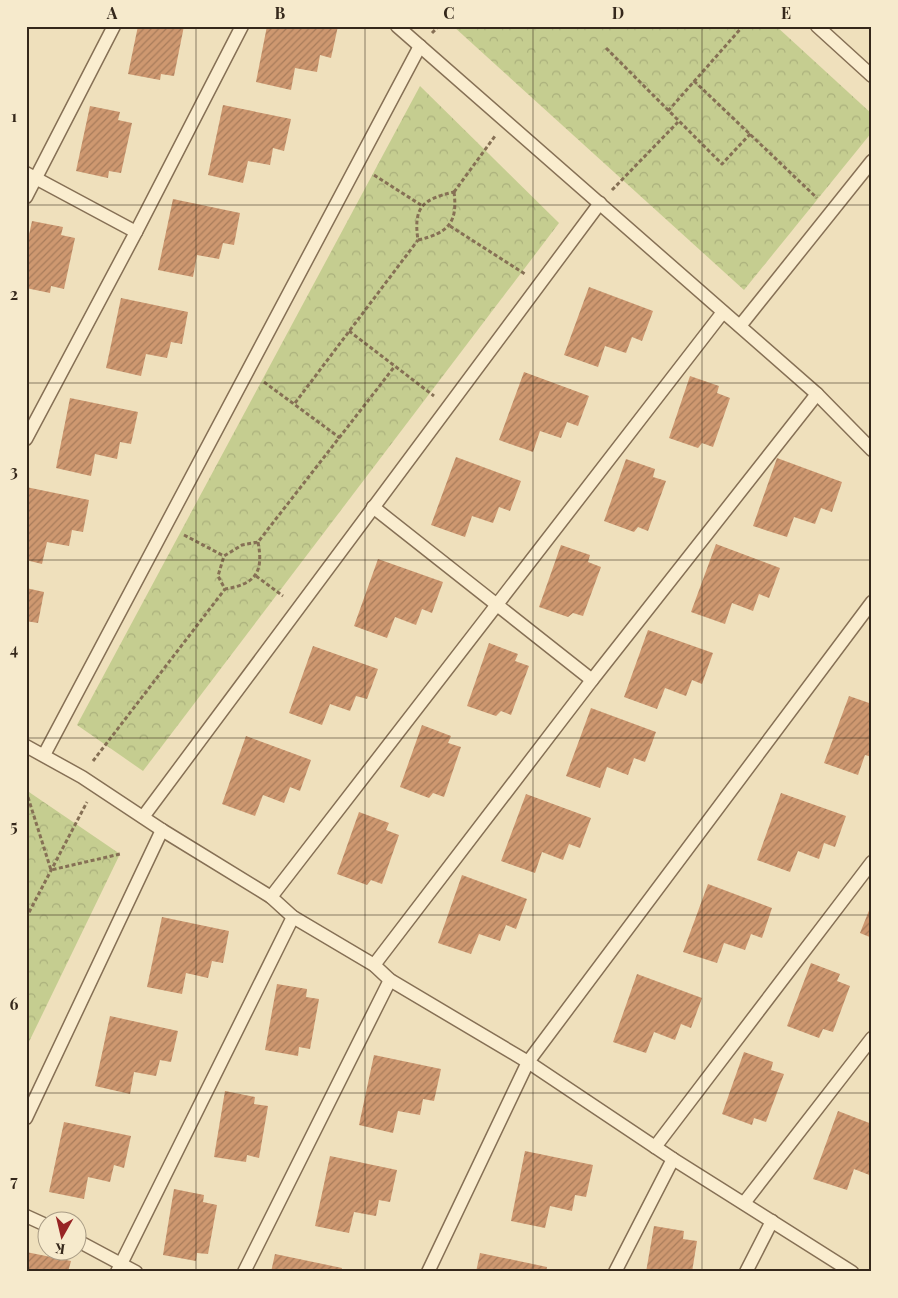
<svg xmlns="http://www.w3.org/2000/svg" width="898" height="1298" font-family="'Playfair Display',serif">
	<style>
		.park { fill: url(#park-crowns) }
		.building { fill: url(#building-hatch) }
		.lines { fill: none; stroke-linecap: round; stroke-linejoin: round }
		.service-casing { stroke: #867055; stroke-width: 15 }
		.path { stroke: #867055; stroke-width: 3; stroke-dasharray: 4 2.5; stroke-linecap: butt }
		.service { stroke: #faedcf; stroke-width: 12 }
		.grid { fill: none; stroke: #35281b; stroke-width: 1; stroke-opacity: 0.55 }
		.neatline { fill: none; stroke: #35281b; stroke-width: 2 }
		.grid-label { font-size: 16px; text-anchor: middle; font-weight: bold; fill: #35281b }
	</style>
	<defs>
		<pattern id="park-crowns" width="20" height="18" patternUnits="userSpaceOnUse" patternTransform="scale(1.25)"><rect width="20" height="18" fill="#c5cd90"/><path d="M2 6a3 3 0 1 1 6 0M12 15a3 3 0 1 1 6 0" fill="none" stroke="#aab07c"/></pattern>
		<pattern id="building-hatch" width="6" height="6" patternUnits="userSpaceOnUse" patternTransform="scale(1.25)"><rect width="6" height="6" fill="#ce9870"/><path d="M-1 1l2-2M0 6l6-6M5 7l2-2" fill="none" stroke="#a87c5b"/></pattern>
	</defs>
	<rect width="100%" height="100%" fill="#efe0bc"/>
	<g class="park">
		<path d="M453,26H776L872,114V132L744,290Z"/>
		<path d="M420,86L559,223L143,771L77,725Z"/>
		<path d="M26,790L120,854L26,1048Z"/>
	</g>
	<g class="building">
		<path d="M138,26H184L174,76L161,74L160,80L128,74Z"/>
		<path d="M267,26H338L331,58L320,55L317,72L295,68L291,90L256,82Z"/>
		<path d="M223,105L291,119L284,151L273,148L270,165L248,161L243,183L208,175Z"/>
		<path d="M90,106L120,112L118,120L132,123L121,173L109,171L108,178L76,171Z"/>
		<path d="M173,199L240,213L234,245L223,243L219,259L197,255L193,277L158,270Z"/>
		<path d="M32,221L63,227L61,235L75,238L64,289L51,286L50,293L26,288V249Z"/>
		<path d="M589,287L653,311L642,341L632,337L626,353L605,346L598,367L564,355Z"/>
		<path d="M121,298L188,312L182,344L171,342L167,358L146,354L141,376L106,368Z"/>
		<path d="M524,372L589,396L578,426L567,422L561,438L540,431L533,452L499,440Z"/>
		<path d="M690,376L719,386L717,393L730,398L713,447L702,443L698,448L669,438Z"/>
		<path d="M70,398L138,412L131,444L120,442L117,459L95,454L91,476L56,468Z"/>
		<path d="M456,457L521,481L510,511L499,507L493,523L472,516L465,537L431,525Z"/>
		<path d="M777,458L842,482L832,512L821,508L815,524L794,517L787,537L753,526Z"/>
		<path d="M626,459L655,469L653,477L666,481L648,531L638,527L634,532L604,521Z"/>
		<path d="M26,487L89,500L83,532L72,530L69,546L47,542L42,564L26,560Z"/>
		<path d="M716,544L780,568L769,598L759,594L753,611L732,603L725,624L691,612Z"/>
		<path d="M561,545L590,555L588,562L601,567L583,616L573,613L568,617L539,607Z"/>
		<path d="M378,559L443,582L432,613L422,609L416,625L395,617L387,638L354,626Z"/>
		<path d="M26,588L44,592L38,623L26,621Z"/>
		<path d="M648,630L713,653L702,684L692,680L686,696L665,688L657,709L624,697Z"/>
		<path d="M489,643L518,654L515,661L529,666L511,715L501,711L496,716L467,706Z"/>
		<path d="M313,646L378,669L367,699L356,696L350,711L330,704L322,725L289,713Z"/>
		<path d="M849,696L872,704V757L865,755L858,775L824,763Z"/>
		<path d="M591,708L656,732L645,762L634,758L628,775L607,767L600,788L566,776Z"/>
		<path d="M422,725L451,736L448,743L461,747L444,797L433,793L429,798L400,787Z"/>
		<path d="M246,736L311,760L300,791L290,787L284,803L263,795L255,816L222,804Z"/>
		<path d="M781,793L846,816L835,847L824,843L819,859L798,851L790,872L757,860Z"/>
		<path d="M526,794L591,818L580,848L569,844L563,860L542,852L535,873L501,861Z"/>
		<path d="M359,812L389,823L386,830L399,835L382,884L371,880L367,885L337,874Z"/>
		<path d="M462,875L527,899L516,929L506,925L500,941L479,934L471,954L438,943Z"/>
		<path d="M708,884L772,908L762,938L751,934L745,950L724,943L717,963L683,952Z"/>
		<path d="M872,903V938L860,933Z"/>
		<path d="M162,917L229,931L223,963L212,961L208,978L186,973L182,994L147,987Z"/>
		<path d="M811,963L840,974L837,981L850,986L833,1032L823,1029L819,1038L787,1026Z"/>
		<path d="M637,974L702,998L691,1028L681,1024L675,1040L654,1032L646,1053L613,1042Z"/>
		<path d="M277,984L307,989L306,997L319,999L310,1049L299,1047L298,1056L265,1050Z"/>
		<path d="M110,1016L178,1031L171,1062L160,1060L156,1076L134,1072L130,1094L95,1086Z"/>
		<path d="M744,1052L773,1062L771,1070L784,1074L766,1122L754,1118L752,1125L722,1114Z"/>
		<path d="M374,1055L441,1069L434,1101L423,1099L420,1115L398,1111L393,1133L359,1125Z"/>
		<path d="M225,1091L255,1097L254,1104L268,1106L259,1158L247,1155L246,1162L214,1157Z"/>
		<path d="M838,1111L872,1124V1176L854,1169L847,1190L813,1179Z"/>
		<path d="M64,1122L131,1136L124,1168L114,1165L110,1182L88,1177L84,1199L49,1192Z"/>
		<path d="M525,1151L593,1165L586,1197L575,1195L572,1211L550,1206L545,1228L511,1221Z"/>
		<path d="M330,1156L397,1170L390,1202L379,1200L376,1216L354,1212L349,1233L315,1226Z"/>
		<path d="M174,1189L204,1195L203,1202L217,1205L208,1254L197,1253L196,1261L163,1255Z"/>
		<path d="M654,1226L684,1231L683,1239L697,1241L692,1272H646Z"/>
		<path d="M26,1252L71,1261L68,1272H26Z"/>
		<path d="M480,1253L547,1267L546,1272H476Z"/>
		<path d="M275,1254L342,1268L341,1272H271Z"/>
	</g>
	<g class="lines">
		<g class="service-casing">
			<g id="service">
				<path d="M397,26L817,394L872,450"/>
				<path d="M817,26L872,76"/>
				<path d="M26,173L136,232"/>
				<path d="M26,197L114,26"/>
				<path d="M740,326L872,161"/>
				<path d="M26,439L136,232L242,26"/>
				<path d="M373,507L592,680L817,394"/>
				<path d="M26,746L82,777L162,830L271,897L293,917L374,965L390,980L528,1062L673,1159L852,1272"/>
				<path d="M44,755L420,46"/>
				<path d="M143,817L600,203"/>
				<path d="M271,897L723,312"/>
				<path d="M374,965L592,680"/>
				<path d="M26,1118L162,830"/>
				<path d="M655,1147L872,862"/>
				<path d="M744,1203L872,1038"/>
				<path d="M26,1216L48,1226"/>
				<path d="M78,1241L136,1272"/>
				<path d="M117,1272L293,917"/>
				<path d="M244,1272L390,980"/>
				<path d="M428,1272L528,1062L872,602"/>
				<path d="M615,1272L673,1159"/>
				<path d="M746,1272L772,1221"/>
			</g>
		</g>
		<g class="path">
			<path d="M432,33L439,26"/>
			<path d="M606,48L722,164L751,133"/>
			<path d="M694,81L817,198"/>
			<path d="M668,111L743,26"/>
			<path d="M374,175L421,205"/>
			<path d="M612,190L678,122"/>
			<path d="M454,192C458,223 448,233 418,240C413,207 423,199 454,192Z"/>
			<path d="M454,192L495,136"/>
			<path d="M450,226L525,274"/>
			<path d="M349,331L434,396"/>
			<path d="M264,382L340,438"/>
			<path d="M295,403L418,240"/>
			<path d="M184,535L224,556"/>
			<path d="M258,542C264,573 255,584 225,589L218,576L224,556L242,545L258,542L395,366"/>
			<path d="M256,576L283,596"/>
			<path d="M93,761L225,589"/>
			<path d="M26,791L51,870L120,854"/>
			<path d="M26,918L87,802"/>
		</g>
		<use href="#service" class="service"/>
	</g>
	<path class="grid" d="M196,26V1272M365,26V1272M533,26V1272M702,26V1272M26,205H872M26,383H872M26,560H872M26,738H872M26,915H872M26,1093H872"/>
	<rect width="898" height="1298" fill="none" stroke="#f6eacc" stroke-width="55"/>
	<g transform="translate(62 1236) rotate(188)"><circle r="24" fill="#f6eacc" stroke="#a99c85"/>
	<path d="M0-4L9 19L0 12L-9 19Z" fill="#972424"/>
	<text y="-8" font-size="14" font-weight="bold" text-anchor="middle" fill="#35281b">K</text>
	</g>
	<rect x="28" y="28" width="842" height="1242" class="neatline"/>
	<g class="grid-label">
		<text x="112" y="19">A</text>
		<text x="280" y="19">B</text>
		<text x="449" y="19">C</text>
		<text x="618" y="19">D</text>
		<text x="786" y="19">E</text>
		<text x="14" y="122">1</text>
		<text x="14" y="300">2</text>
		<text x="14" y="477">3</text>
		<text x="14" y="655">4</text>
		<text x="14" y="832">5</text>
		<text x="14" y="1010">6</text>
		<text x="14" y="1187">7</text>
	</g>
</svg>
